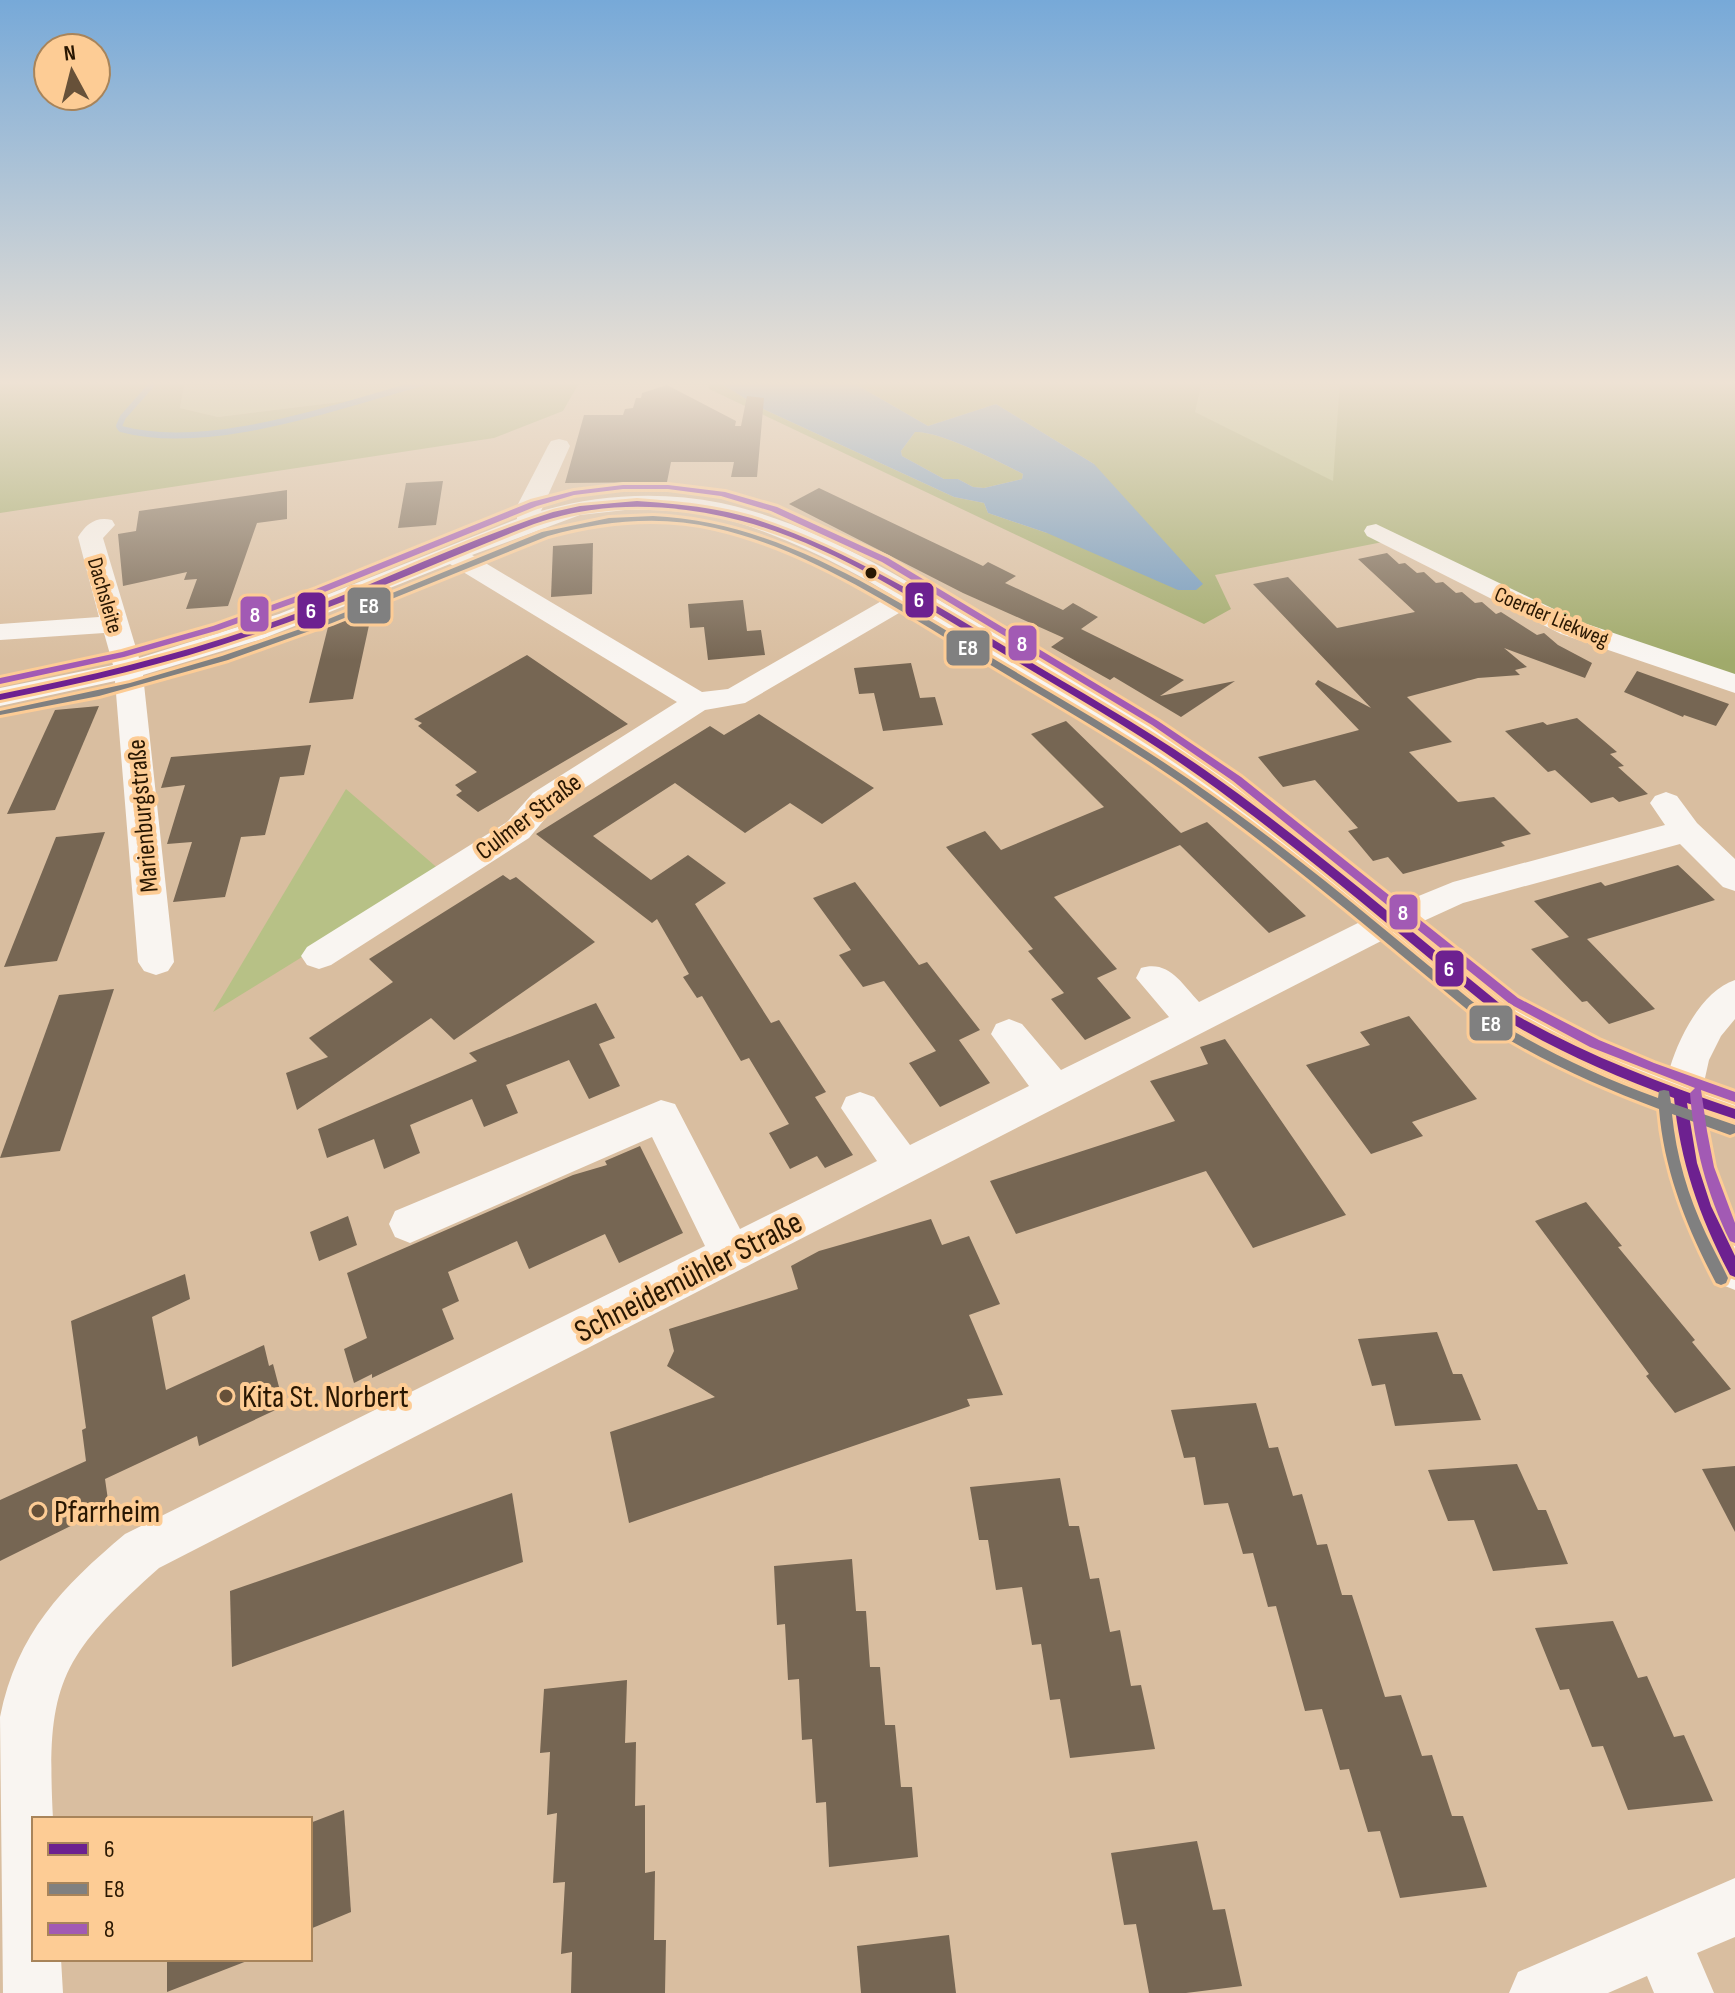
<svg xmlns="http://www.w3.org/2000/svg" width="1735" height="1993" font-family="'Sofia Sans Condensed',sans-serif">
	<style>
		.green { fill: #b7c186 }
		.forest { fill: #a0aa6b }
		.water { fill: #6e98bf; fill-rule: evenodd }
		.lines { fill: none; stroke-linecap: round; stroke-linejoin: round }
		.stream { stroke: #6e98bf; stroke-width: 6 }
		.building { fill: #766653 }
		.minor { fill: #f9f5f1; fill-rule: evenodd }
		.bus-1-casing { stroke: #fdcc95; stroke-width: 6 }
		.bus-2-casing { stroke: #fdcc95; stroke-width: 6 }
		.bus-3-casing { stroke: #fdcc95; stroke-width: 6 }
		.bus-1 { fill: #6d2190; fill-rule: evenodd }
		.bus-2 { fill: #808080; fill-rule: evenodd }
		.bus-3 { fill: #a25ab4; fill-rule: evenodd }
		.bus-dot { fill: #291702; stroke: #fdcc95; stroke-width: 3 }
		.poi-dot { fill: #675139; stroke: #fdcc95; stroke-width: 3 }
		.labels { text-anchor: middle; stroke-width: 8; stroke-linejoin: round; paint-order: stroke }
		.far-street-label { font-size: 22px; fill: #291702; stroke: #fdcc95 }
		.street-label { font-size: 26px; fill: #291702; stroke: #fdcc95 }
		.near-street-label { font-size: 32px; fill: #291702; stroke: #fdcc95 }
		.near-poi-label { font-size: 32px; fill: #291702; stroke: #fdcc95; text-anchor: start }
		.line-badge { stroke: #fdcc95; stroke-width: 3 }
		.badge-label { font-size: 22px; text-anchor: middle; font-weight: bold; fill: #fff }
	</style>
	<rect width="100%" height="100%" fill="#d9bea0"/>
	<g class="green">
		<path d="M185,381H422L356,400L218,417L180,408Z"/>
		<path d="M1202,381H1340L1334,482L1194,412Z"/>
		<path d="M346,789L441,871L213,1012Z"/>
	</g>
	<g class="forest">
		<path d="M0,381H185L180,408L218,417L356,400L422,381H585L579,383L563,411L494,438L0,513Z"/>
		<path d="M708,381H717L759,407L954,497L984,503L988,513L1047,533L1094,464L996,404L928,426L850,381H1202L1195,412L1333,481L1340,381H1735V676L1578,623L1403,538L1215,575L1231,609L1204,624L709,389Z"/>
		<path d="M915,432C940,431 1000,462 1023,474L1022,479L984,488L973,487L958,479H944L902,456L901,451Z"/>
	</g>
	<path class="water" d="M717,381H850L928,426L996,404L1094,464L1203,584L1196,590H1178L1047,533L988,513L984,503L954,497L759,407ZM915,432C940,431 1000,462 1023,474L1022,479L984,488L973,487L958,479H944L902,456L901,451Z"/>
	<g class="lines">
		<path class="stream" d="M155,381L123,417L119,426L121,429C211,453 340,405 429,381"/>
	</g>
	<g class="building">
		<path d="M667,385L736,421L735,426H741L747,396L764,398L757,477H731L734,462H671L667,482L565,483L584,415H623L625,409L633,408L636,398H641L642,393Z"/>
		<path d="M443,481L436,525L398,528L406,483Z"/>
		<path d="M819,488L983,566L988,562L1016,576L1005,583L1063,610L1073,603L1098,617L1081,629L1184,680L1160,696L1235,681L1181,717L1114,677L1110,680L1051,647L1064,638L963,593L789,504Z"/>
		<path d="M287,490V519L257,523L228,606L186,609L197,579L184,580L187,572L123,586L118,534L136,531L139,511Z"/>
		<path d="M593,543L592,594L551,597L553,546Z"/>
		<path d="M1387,553L1399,564L1405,563L1417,573L1424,572L1436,583L1443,582L1456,593L1462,592L1475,603L1482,602L1496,614L1501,612L1537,635L1544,633L1558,645L1592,663L1585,678L1504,648L1527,667L1515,670L1520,675L1478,678L1407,697L1452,742L1409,752L1458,802L1494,797L1531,834L1501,842L1505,846L1403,874L1388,857L1373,861L1348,831L1358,828L1315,780L1283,787L1258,757L1359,730L1315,684L1318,680L1371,708L1253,584L1288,577L1337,628L1415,612L1358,559Z"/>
		<path d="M743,600L747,631L761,630L765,655L708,660L704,627L690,628L688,604Z"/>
		<path d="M371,616L353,699L309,703L330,619Z"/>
		<path d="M527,655L628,724L478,812L456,795L462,791L455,785L477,772L418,726L422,723L414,719Z"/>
		<path d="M911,663L920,698L935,697L943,725L883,731L874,693L859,694L854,668Z"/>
		<path d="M1637,671L1693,691L1729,704L1716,726L1684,715L1683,717L1624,692Z"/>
		<path d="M99,706L55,810L7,814L55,710Z"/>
		<path d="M759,714L874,788L822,824L790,803L745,833L675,783L593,836L651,880L688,855L726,883L695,904L771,1023L779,1020L826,1092L815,1097L853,1155L825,1168L817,1156L790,1169L769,1133L789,1124L749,1058L741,1061L702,996L697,998L683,977L689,974L657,919L652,923L536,834L710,726L724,735Z"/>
		<path d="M1577,718L1617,752L1610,754L1624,766L1618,767L1648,794L1619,802L1613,797L1591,803L1555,770L1548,772L1505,731L1543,722L1547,725Z"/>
		<path d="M1066,721L1181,833L1207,822L1306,916L1269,933L1180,845L1054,897L1117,969L1097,978L1131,1018L1085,1040L1051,999L1064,993L1028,951L1033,949L946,847L985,831L1001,850L1104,807L1031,734Z"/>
		<path d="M311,745L304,775L280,777L265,835L241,837L225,897L173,902L192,842L167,844L185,785L161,788L171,757Z"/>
		<path d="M105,832L57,961L4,967L56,837Z"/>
		<path d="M1678,865L1715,900L1587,939L1655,1009L1609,1024L1587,1001L1582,1002L1531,949L1569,937L1534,901L1601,882L1605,886Z"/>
		<path d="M503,875L510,880L516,877L595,942L454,1040L431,1018L297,1110L286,1073L328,1057L309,1038L393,982L369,959Z"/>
		<path d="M855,882L919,965L927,962L980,1030L959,1040L990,1083L940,1107L909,1063L936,1051L884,981L863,987L839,955L851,950L813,898Z"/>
		<path d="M114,989L60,1151L0,1158L59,995Z"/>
		<path d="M596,1003L615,1038L599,1044L620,1086L589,1099L569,1060L506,1085L518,1113L484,1127L472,1099L410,1125L420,1153L384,1169L374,1139L327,1158L318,1129L477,1061L469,1053Z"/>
		<path d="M1409,1016L1477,1099L1412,1122L1423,1136L1371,1154L1306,1065L1370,1045L1360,1032Z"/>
		<path d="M1225,1039L1346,1215L1253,1248L1206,1171L1016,1234L990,1181L1175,1121L1150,1081L1208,1064L1200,1047Z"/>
		<path d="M640,1146L683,1233L619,1263L605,1234L529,1269L517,1241L448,1272L459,1301L442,1309L454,1339L372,1378V1374L354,1383L344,1349L367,1338L347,1273L573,1175L607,1165L605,1161Z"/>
		<path d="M1586,1202L1622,1246L1618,1247L1695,1340L1692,1342L1731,1389L1675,1413L1646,1376L1649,1374L1535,1221Z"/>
		<path d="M348,1216L357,1245L319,1261L310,1232Z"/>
		<path d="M931,1219L942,1245L969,1236L1000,1304L969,1315L1003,1395L967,1399L970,1406L629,1523L610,1432L715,1397L667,1366L674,1351L669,1329L798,1289L791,1266L819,1251Z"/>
		<path d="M185,1274L190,1299L152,1317L166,1390L264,1345L269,1366L273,1364L284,1406L199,1446L197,1436L105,1479L109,1507L0,1561V1500L86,1461L82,1430L86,1428L71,1321Z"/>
		<path d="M1437,1332L1453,1374H1462L1481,1420L1395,1426L1385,1384L1372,1386L1358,1339Z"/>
		<path d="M1256,1403L1269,1448L1278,1447L1293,1496L1302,1494L1317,1545L1327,1544L1342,1595H1352L1385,1697L1401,1695L1422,1756L1432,1755L1452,1816H1463L1487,1887L1400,1898L1380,1831L1368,1832L1349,1769L1340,1770L1322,1709L1305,1711L1276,1606L1268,1607L1253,1553L1243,1554L1228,1503L1204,1505L1195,1457L1184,1458L1171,1410Z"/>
		<path d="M1517,1464L1538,1510H1546L1568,1564L1493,1571L1474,1520L1448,1521L1428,1470Z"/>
		<path d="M1735,1466V1532L1702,1469Z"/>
		<path d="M1060,1478L1069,1526H1079L1090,1579L1099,1578L1110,1632L1120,1630L1131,1686L1141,1685L1155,1749L1070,1758L1060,1699L1050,1700L1041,1644L1032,1645L1022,1587L996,1590L988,1540H979L970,1487Z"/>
		<path d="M512,1493L523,1562L232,1667L230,1591Z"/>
		<path d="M852,1559L856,1611H866L870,1667H880L885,1725H895L901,1787H912L918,1857L829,1867L826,1802L816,1803L812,1739L802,1740L799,1679L788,1680L785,1624L777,1625L774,1566Z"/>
		<path d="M1613,1621L1638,1678L1647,1676L1674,1737L1684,1735L1713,1801L1628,1810L1603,1746L1592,1747L1569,1689L1560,1690L1535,1628Z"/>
		<path d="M627,1680L625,1743L636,1742L635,1806L645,1805V1873L655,1871L654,1940H666L665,1993H571L572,1952L561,1954L565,1882L553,1883L557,1813L547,1815L550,1752L540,1753L544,1689Z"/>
		<path d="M344,1810L351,1912L310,1929V1823Z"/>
		<path d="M1197,1841L1213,1910L1225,1909L1242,1986L1186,1993H1149L1136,1924L1124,1925L1111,1853Z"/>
		<path d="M949,1935L956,1993H861L857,1946Z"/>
		<path d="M167,1959H247V1961L167,1992Z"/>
	</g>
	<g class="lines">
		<g class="minor">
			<path d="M559,439L567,441L570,446L541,511C600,494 661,491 721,503C815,523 902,578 983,626C1068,677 1155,725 1236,782C1290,821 1341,865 1394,906L1453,882L1665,825L1650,803L1655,796L1666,792L1677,796L1697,823L1735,859V891L1723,887L1680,844L1463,903L1417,924C1450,951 1483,980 1518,1004C1563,1036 1616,1057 1668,1075C1676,1042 1701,991 1735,980V1019L1721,1036L1709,1060L1703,1087L1735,1098V1130L1701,1118L1708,1164L1735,1229V1290L1720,1284C1690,1227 1661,1170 1663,1105C1604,1084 1543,1061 1492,1024C1456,997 1422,967 1387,938L159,1568C59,1657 46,1685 53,1819H34V1959H61L63,1993H3L0,1717C17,1633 62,1587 125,1534L705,1246L652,1137L410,1243L395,1237L389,1224L395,1211L661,1100L675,1104L740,1229L877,1161L841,1108L846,1097L860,1092L874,1097L910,1145L1029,1086L991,1034L996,1024L1009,1019L1022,1024L1061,1070L1169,1017L1136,978L1141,968C1169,960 1181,983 1199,1002L1364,920L1216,798L1136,743L911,606L745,703L705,710L555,807L529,838L331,965L319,969L307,965L301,956L307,947L507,822L533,793L677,702L450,564L262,639L143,675L174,962L168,971L156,975L144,971L138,962L115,681L0,706V688L113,665L104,633L0,640V624L99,617L78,537C86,524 96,516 112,520L115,525L103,538L139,658L279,614L517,519V506L548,446L551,441ZM625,510C656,510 687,510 717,517C772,530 844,565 892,595L728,689L702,692L472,555L580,515Z"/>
			<path d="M1376,524L1581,622L1735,674V693L1561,634L1367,536L1364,531L1367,526Z"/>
			<path d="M1735,1878V1937L1697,1953L1714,1993H1654L1647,1976L1608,1993H1509L1518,1972Z"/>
		</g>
		<g class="bus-1-casing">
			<path id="bus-1" d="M637,501C676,504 714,507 751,518C843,547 927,600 1009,649C1075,689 1142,726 1205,770C1311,844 1409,930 1509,1011C1581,1053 1657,1082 1735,1109V1119L1687,1103L1697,1163L1711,1206L1735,1256V1277L1730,1275C1700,1218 1680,1162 1674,1098C1614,1076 1556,1051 1501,1017C1401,936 1304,851 1199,776C1130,727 1056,686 984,642C908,596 829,544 742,521C673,503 602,500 534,524C439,561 346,604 249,636C168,664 84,683 0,700V694C96,675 190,652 281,619C373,586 460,542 553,512L580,506Z"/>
		</g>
		<g class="bus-2-casing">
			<path id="bus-2" d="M653,516C774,521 878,590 979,650C1050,693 1122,733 1190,780C1298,854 1397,941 1499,1023C1550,1053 1602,1078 1658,1098L1659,1091L1664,1090L1669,1091L1671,1103L1735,1125V1133L1730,1135L1672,1114C1676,1155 1688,1196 1706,1234C1713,1249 1721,1263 1728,1278L1726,1283L1721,1285L1716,1283C1687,1228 1664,1171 1659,1109C1600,1087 1544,1062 1491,1029C1390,947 1291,860 1184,785C1115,737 1041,696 969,652C889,604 807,549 715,528C659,515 603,521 548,536L332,623L228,660L99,696L0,715V711L130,683L222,656L326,620L542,532L609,518Z"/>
		</g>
		<g class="bus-3-casing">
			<path id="bus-3" d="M623,485H668L725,492L777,507L888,558L1158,721L1241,777L1518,998L1599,1040L1654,1063L1735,1092V1102L1701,1090L1707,1131L1714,1167L1735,1223V1243L1730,1241C1707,1194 1694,1146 1690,1093L1695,1088L1590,1047L1510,1004L1233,781L1152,725L882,562L771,511L721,496L668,489H623L574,495L537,506L322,593L219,630L124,657L0,684V678L122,652L213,626L316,589L531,502L574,491Z"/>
		</g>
		<use href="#bus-1" class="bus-1"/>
		<use href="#bus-2" class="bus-2"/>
		<use href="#bus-3" class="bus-3"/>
	</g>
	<linearGradient id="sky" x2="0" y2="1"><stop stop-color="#77a9d8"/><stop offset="0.58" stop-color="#eee2d4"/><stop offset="1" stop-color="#eee2d4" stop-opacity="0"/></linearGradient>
	<rect width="1735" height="660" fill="url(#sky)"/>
	<circle class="bus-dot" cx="871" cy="573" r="7"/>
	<g class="poi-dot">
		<circle cx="226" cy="1396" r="8"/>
		<circle cx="38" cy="1511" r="8"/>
	</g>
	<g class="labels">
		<g class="far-street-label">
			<text transform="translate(106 595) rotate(74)" y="8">Dachsleite</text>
			<text transform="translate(1552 616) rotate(23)" y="8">Coerder Liekweg</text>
		</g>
		<g class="street-label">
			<text transform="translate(142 816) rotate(-95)" y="9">Marienburgstraße</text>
			<text transform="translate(528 816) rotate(-37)" y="9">Culmer Straße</text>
		</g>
		<g class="near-street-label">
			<text transform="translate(688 1276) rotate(-27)" y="11">Schneidemühler Straße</text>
		</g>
		<g class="near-poi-label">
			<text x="242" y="1407">Kita St. Norbert</text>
			<text x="54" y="1522">Pfarrheim</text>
		</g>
	</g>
	<g class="line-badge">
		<rect x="904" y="581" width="31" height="38" rx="8" fill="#6d2190"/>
		<rect x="346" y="586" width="46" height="39" rx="8" fill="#808080"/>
		<rect x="296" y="591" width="31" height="39" rx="8" fill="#6d2190"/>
		<rect x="239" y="595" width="31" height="38" rx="8" fill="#a25ab4"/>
		<rect x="1007" y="624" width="31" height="38" rx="8" fill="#a25ab4"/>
		<rect x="945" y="629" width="46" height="38" rx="8" fill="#808080"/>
		<rect x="1388" y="893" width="31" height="38" rx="8" fill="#a25ab4"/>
		<rect x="1434" y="949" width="31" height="39" rx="8" fill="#6d2190"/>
		<rect x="1468" y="1004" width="46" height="38" rx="8" fill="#808080"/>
	</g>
	<g class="badge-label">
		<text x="919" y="607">6</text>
		<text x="369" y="613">E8</text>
		<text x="311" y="618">6</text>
		<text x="255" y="622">8</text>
		<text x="1022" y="651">8</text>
		<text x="968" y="655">E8</text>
		<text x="1403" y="920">8</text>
		<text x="1449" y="976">6</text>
		<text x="1491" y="1031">E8</text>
	</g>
	<rect x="32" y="1817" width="280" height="144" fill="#fdcc95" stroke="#a8845a" stroke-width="2"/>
	<rect x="48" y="1843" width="40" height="12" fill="#6d2190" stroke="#a8845a" stroke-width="2"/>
	<text x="104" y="1857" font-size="24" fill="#291702">6</text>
	<rect x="48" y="1883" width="40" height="12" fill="#808080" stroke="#a8845a" stroke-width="2"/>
	<text x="104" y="1897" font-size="24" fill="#291702">E8</text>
	<rect x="48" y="1923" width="40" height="12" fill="#a25ab4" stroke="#a8845a" stroke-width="2"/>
	<text x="104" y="1937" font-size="24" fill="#291702">8</text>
	<g transform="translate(72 72) rotate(353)"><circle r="38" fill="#fdcc95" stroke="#a8845a" stroke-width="2"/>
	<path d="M0-6L14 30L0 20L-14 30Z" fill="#675139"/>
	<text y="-12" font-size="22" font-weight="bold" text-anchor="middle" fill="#291702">N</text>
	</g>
</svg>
